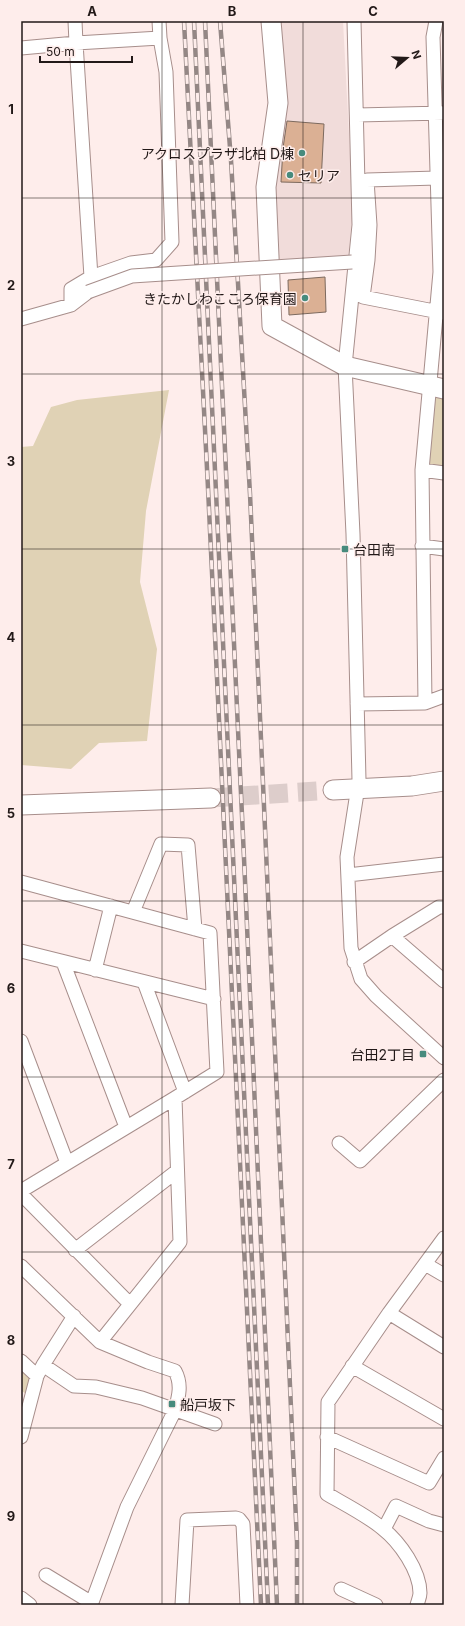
<svg xmlns="http://www.w3.org/2000/svg" width="465" height="1626" viewBox="0 0 465 1626" font-family="Inter,'Noto Sans JP',sans-serif">
	<style>
		.built { fill: #f1dcda }
		.green { fill: #e0d2b5 }
		.building { fill: #dbb094; stroke: #7d6a5e }
		.lines { fill: none; stroke-linecap: round; stroke-linejoin: round }
		.secondary-tunnel { stroke: #ddcdcb; stroke-width: 19; stroke-dasharray: 19 10; stroke-linecap: butt }
		.street-casing { stroke: #a78e8b; stroke-width: 15 }
		.secondary-casing { stroke: #a78e8b; stroke-width: 21 }
		.street { stroke: #fff; stroke-width: 13 }
		.secondary { stroke: #fff; stroke-width: 19 }
		.rail-casing { stroke: #948785; stroke-width: 4.5 }
		.rail { stroke: #feedeb; stroke-width: 3; stroke-dasharray: 9; stroke-linecap: butt }
		.street-bridge-casing { stroke: #a78e8b; stroke-width: 15; stroke-linecap: butt }
		.street-bridge { stroke: #fff; stroke-width: 13 }
		.grid { fill: none; stroke: #221918; stroke-width: 1; stroke-opacity: 0.55 }
		.poi-dot { fill: #478b7d; stroke: #feedeb; stroke-width: 1.5 }
		.labels { text-anchor: middle; dominant-baseline: central; stroke-width: 3; stroke-linejoin: round; paint-order: stroke }
		.poi-label { font-size: 14px; fill: #221918; stroke: #feedeb; text-anchor: end }
		.neatline { fill: none; stroke: #221918; stroke-width: 1.5 }
		.grid-label { font-size: 13px; text-anchor: middle; font-weight: bold; fill: #221918 }
	</style>
	<rect width="100%" height="100%" fill="#feedeb"/>
	<path class="built" d="M277 21H343L353 210 348 259 275 263Z"/>
	<path class="green" d="M169 390 146 511 140 582 157 649 147 741 99 743 71 769 21 765V447L33 446 51 407 77 400Z
		M437 395 444 397V468L430 466 427 462 433 398Z
		M21 1365 34 1377 28 1396 21 1390Z"/>
	<path class="building" d="M287 121 324 124 321 183 281 182 283 148Z
		M325 277 326 312 289 315 288 280Z"/>
	<g class="lines">
		<path class="secondary-tunnel" d="M211 798 333 790"/>
		<g class="street-casing">
			<path id="street" d="M75 21 76 43 160 38
				M354 21 359 225 345 366 353 534 359 780 347 857 351 948 361 979 376 996 444 1058
				M21 48 76 43 91 277 131 263 156 260 172 242 166 72 160 38 159 21
				M357 115 444 113
				M437 178 367 180 370 225 368 260 363 297 444 313
				M71 305V289L91 277
				M21 319 71 305 88 292
				M422 470 444 473
				M422 546 444 549
				M425 703 422 470 440 272 433 37 436 21
				M357 704 425 703 444 696
				M348 875 444 864
				M21 882 210 933 217 1072 175 1098 180 1242 100 1342
				M133 912 161 844 188 845 195 929
				M392 936 444 981
				M21 951 214 999
				M63 962 126 1127
				M354 962 392 936 439 907H444
				M95 970 111 906
				M144 982 185 1092
				M21 1041 67 1163
				M339 1143 360 1161 444 1080
				M21 1191 175 1098
				M21 1194 130 1304
				M75 1250 177 1171
				M425 1264 444 1275
				M21 1266 100 1342 148 1362 175 1371C182 1384 179 1396 175 1410L127 1507 91 1605
				M389 1313 444 1347
				M21 1361 37 1376
				M43 1365 74 1386 96 1387 142 1398 215 1424
				M352 1366 444 1419
				M21 1437 37 1376 43 1365 74 1316
				M327 1437 429 1483 444 1458
				M384 1529 396 1506 429 1521 444 1525
				M46 1575 92 1603
				M341 1589 376 1605
				M21 1598 30 1605
				M182 1605 187 1520 236 1518 239 1519 243 1524 247 1605
				M417 1605C418 1601 420 1597 420 1593 420 1571 400 1542 382 1528 366 1515 346 1505 327 1494L328 1402 389 1313 444 1238"/>
		</g>
		<g class="secondary-casing">
			<path id="secondary" d="M271 21 278 103 266 187 272 326 345 366 444 389
				M333 790 412 786 444 781
				M21 805 211 798"/>
		</g>
		<use href="#street" class="street"/>
		<use href="#secondary" class="secondary"/>
		<g class="rail-casing">
			<path id="rail" d="M184 21 208 488 261 1605
				M194 21 268 1605
				M205 21 244 858 277 1605
				M220 21 231 160 250 494 297 1542V1605"/>
		</g>
		<use href="#rail" class="rail"/>
		<g class="street-bridge-casing">
			<path id="street-bridge" d="M88 292 132 276 352 262"/>
		</g>
		<use href="#street-bridge" class="street-bridge"/>
	</g>
	<path class="grid" d="M162 21V1605M303 21V1605M21 198H444M21 374H444M21 549H444M21 725H444M21 901H444M21 1077H444M21 1252H444M21 1428H444"/>
	<g class="poi-dot">
		<circle cx="302" cy="153" r="4"/>
		<circle cx="290" cy="175" r="4"/>
		<circle cx="305" cy="298" r="4"/>
		<rect x="341" y="545" width="8" height="8" rx="2"/>
		<rect x="419" y="1050" width="8" height="8" rx="2"/>
		<rect x="168" y="1400" width="8" height="8" rx="2"/>
	</g>
	<g class="labels">
		<g class="poi-label">
			<text x="294" y="153">アクロスプラザ北柏 D棟</text>
			<text x="298" y="175" text-anchor="start">セリア</text>
			<text x="297" y="298">きたかしわこころ保育園</text>
			<text x="353" y="549" text-anchor="start">台田南</text>
			<text x="415" y="1054">台田2丁目</text>
			<text x="180" y="1404" text-anchor="start">船戸坂下</text>
		</g>
	</g>
	<rect width="465" height="1626" fill="none" stroke="#feedeb" stroke-width="44"/>
	<g transform="translate(407 58) rotate(71)" stroke="#feedeb" stroke-width="3" paint-order="stroke">
	<path d="M0-3L7 15L0 10L-7 15Z" fill="#221918"/>
	<text y="-6" font-size="11" font-weight="bold" text-anchor="middle" fill="#221918">N</text>
	</g>
	<path d="M40 56v6h92v-6" fill="none" stroke="#221918" stroke-width="2"/>
	<text x="46" y="56" font-size="12" fill="#221918" stroke="#feedeb" stroke-width="3" paint-order="stroke">50 m</text>
	<rect x="22" y="22" width="421" height="1582" class="neatline"/>
	<g class="grid-label">
		<text x="92" y="16">A</text>
		<text x="232" y="16">B</text>
		<text x="373" y="16">C</text>
		<text x="11" y="114">1</text>
		<text x="11" y="290">2</text>
		<text x="11" y="466">3</text>
		<text x="11" y="642">4</text>
		<text x="11" y="818">5</text>
		<text x="11" y="993">6</text>
		<text x="11" y="1169">7</text>
		<text x="11" y="1345">8</text>
		<text x="11" y="1521">9</text>
	</g>
</svg>
